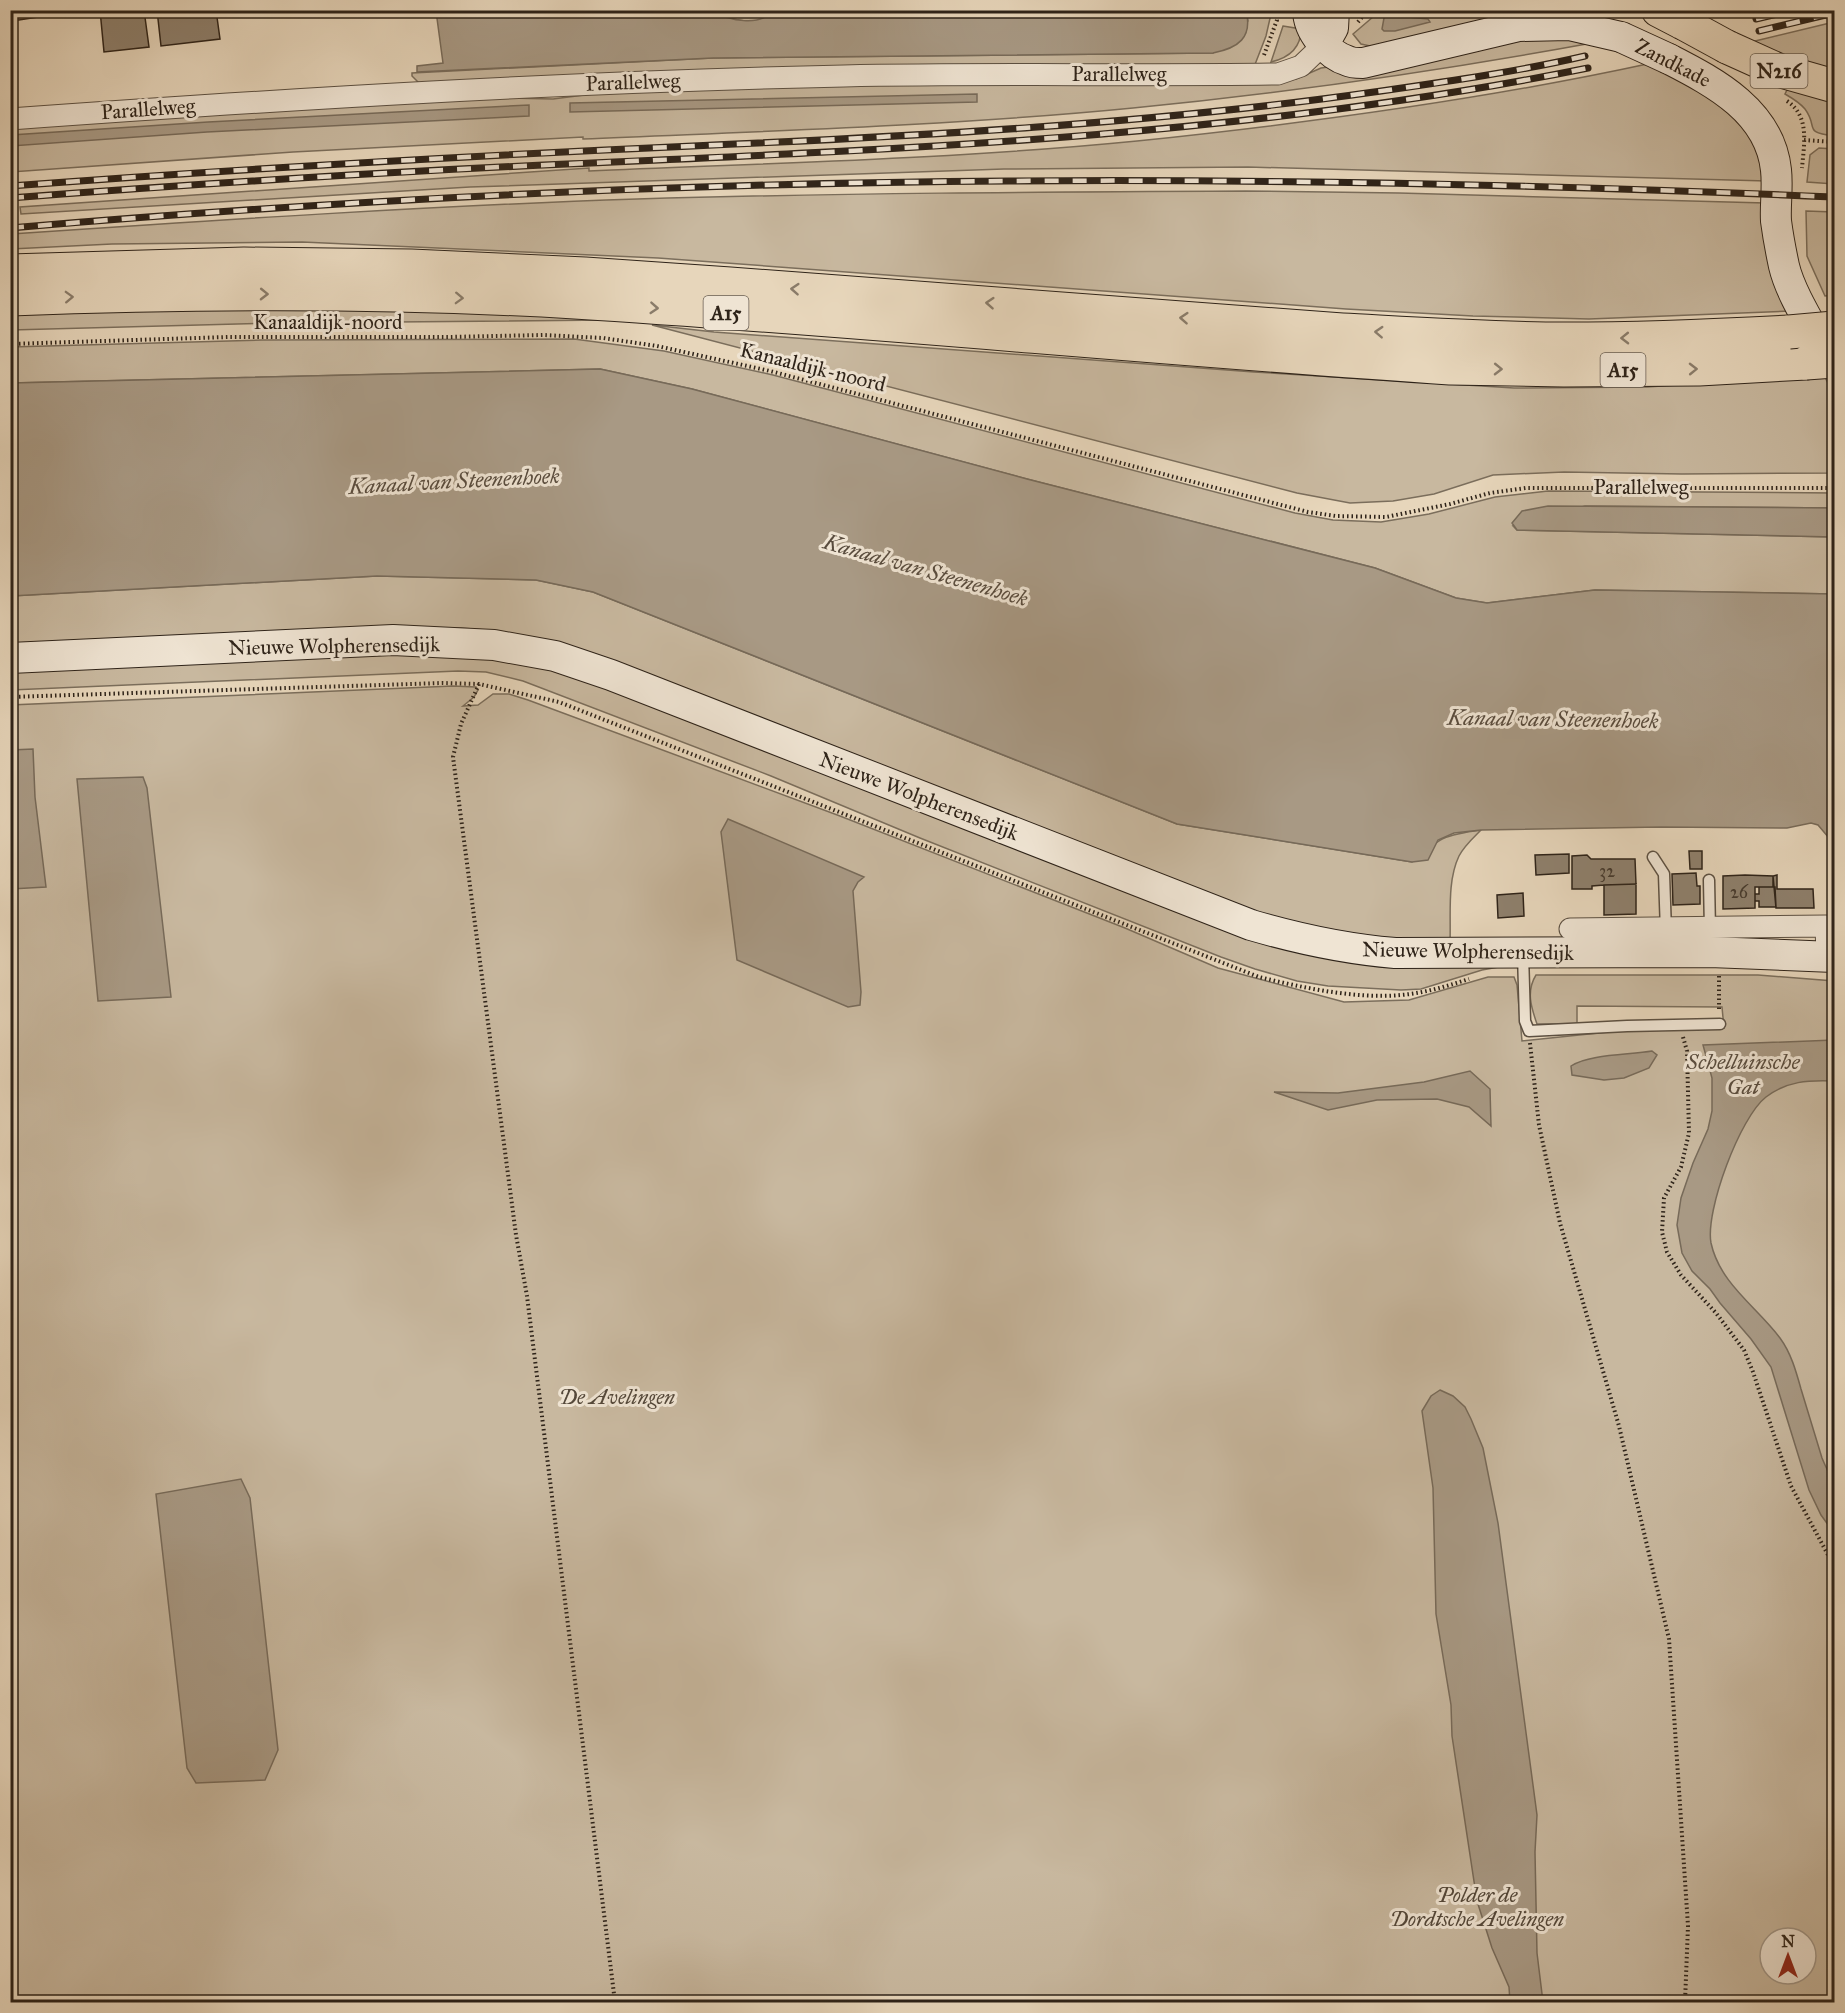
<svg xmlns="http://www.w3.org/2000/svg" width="1845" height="2013" viewBox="0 0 1845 2013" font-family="'IM FELL Great Primer',serif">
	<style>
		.green { fill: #c8b89f; stroke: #7b6e5c; stroke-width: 1.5; fill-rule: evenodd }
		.water { fill: #a89984; stroke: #776a59; stroke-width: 1.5 }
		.building { fill: #8e806d; stroke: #2e2319; stroke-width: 1.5 }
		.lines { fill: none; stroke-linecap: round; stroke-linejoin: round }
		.lane-casing { stroke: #5c5042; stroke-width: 13 }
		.street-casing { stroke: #5c5042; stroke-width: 23 }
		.secondary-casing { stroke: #2e2319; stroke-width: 32 }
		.primary-casing { stroke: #2e2319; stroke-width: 35 }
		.highway-casing { stroke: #2e2319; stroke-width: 35 }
		.path { stroke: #2e2319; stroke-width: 4; stroke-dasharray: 1.5 3; stroke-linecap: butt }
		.lane { stroke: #efe4d3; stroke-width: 10 }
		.street { stroke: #efe4d3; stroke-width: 21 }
		.secondary { stroke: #efe4d3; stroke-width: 30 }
		.primary { stroke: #e7d6bb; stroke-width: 33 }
		.highway { stroke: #e7d6bb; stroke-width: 33 }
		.rail-casing { stroke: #2e2319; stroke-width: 7 }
		.rail { stroke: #efe4d3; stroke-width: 4.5; stroke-dasharray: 14; stroke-linecap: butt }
		.secondary-bridge-casing { stroke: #2e2319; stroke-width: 32; stroke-linecap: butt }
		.primary-bridge-casing { stroke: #2e2319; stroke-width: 35; stroke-linecap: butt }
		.highway-bridge-casing { stroke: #2e2319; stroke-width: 35; stroke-linecap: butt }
		.secondary-bridge { stroke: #efe4d3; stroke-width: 30 }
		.primary-bridge { stroke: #e7d6bb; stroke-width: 33 }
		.highway-bridge { stroke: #e7d6bb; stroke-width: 33 }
		.oneway { stroke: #8a7c6a }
		.labels { text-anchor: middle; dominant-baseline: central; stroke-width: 6; stroke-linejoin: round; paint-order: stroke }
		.number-label { font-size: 18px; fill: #463a2e }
		.shield { fill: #efe4d3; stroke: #685d51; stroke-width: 1.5 }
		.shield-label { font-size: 20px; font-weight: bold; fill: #2e2319 }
		.street-label { font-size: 21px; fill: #2e2319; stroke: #efe4d3 }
		.park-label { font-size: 21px; font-style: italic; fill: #54483a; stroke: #efe4d3 }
		.water-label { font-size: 22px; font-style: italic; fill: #594c3e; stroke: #efe4d3 }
	</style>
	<rect width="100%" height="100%" fill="#e7d6bb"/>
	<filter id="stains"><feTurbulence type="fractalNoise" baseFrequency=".00333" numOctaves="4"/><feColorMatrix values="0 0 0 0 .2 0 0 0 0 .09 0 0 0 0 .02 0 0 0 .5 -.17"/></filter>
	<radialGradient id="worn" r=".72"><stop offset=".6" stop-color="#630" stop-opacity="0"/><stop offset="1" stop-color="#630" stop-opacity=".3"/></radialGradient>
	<path class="green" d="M1461 10 1519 16 1379 48 1361 44 1353 34 1380 11Z
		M712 11H774C759 28 729 20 712 11Z
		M1246 11H1270L1271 14 1266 36 1254 67 422 86 412 76V73L713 58 1213 53 1248 21Z
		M1685 11H1741L1700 19Z
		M1834 22V74L1747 43Z
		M1283 26 1301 29C1301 48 1288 58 1271 62Z
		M1559 38 1592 43C1439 71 1287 93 1133 108 950 126 766 131 583 139V137L293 152 11 172V128L305 105 505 98 553 99 608 92 791 86 1283 81 1296 79 1321 68 1512 41Z
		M1652 63 1719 102 1750 132 1767 181 1248 167 1004 169 470 187 21 214 20 207 589 168V171C772 163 955 159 1137 141 1310 123 1482 100 1652 63Z
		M1788 88 1834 101V136C1802 132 1819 128 1805 109 1800 103 1792 98 1785 94Z
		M1819 148 1834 149V184L1807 182 1810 155Z
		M1246 191 1399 193 1765 203 1791 311 1589 319 1473 316 1346 309 658 258 302 242 112 244 11 249V234C219 220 428 206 637 199 840 193 1043 192 1246 191Z
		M1806 211 1834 212V295L1825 296 1807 256Z
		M371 303 609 320 276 323 11 330V309Z
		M652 325 714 332 1254 372 1514 388 1647 387 1824 375 1834 396V473L1682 474 1564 472 1493 475 1434 494 1393 501 1350 503 1297 493Z
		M574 339 664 351 773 375 1295 513 1333 520 1381 522 1429 514 1495 497 1548 491 1834 493V508L1585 506 1513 526 1517 530 1834 537V594L1595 590 1487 603 1456 598 1375 568 1027 479 692 389 600 369 11 383 10 347 262 340Z
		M377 576 536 580 593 592 1177 824 1412 862C1440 838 1443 835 1481 830 1473 838 1464 846 1459 856 1447 881 1451 915 1450 942H1402L1291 927 485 630 461 628 11 645V596Z
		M427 650 555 668 1246 935 1504 966 1482 970 1421 989 1401 990 1328 986 1297 981 1255 969 1221 957 920 838 771 776 523 681 486 672 458 671 11 690 10 667Z
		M453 686 476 687 478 690 474 697 463 706 478 705 493 694H509L528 700 840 816 1125 928 1218 968 1344 1002 1409 1000 1488 977H1514L1517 985 1522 1041 1618 1031 1724 1028 1722 1007 1577 1006V1024H1537C1531 1007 1526 991 1536 975H1758L1834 981V2002H11L10 705ZM1770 1938H1806V1974H1770Z"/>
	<path class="water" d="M712 11C729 20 759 28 774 10H1246C1253 38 1238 48 1213 53L713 58 417 72V66L443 63 436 11Z
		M1388 15 1428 19 1430 22 1395 31H1384L1382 29 1384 18Z
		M977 94V102L570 112V103Z
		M529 105V116L207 132 11 146V135L208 122Z
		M600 369 692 389 1027 479 1375 568 1456 598 1487 603 1595 590 1834 594V844L1818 825 1811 823 1787 828 1661 827 1481 830 1454 833 1438 840 1428 860 1412 862 1177 824 593 592 536 580 377 576 11 596V383Z
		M1548 506 1834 508V537L1517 530 1512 523 1522 511Z
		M33 749 35 797 46 887 11 889V750Z
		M143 777 147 788 171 997 98 1001 77 779Z
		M728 819 864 877 858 882 853 891 861 992 860 1005 848 1007 737 960 721 832Z
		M1834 1040V1081C1808 1080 1787 1081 1766 1097 1740 1117 1705 1211 1711 1243 1720 1284 1757 1307 1780 1338 1791 1353 1796 1371 1801 1389 1808 1412 1815 1435 1822 1458 1826 1468 1832 1478 1834 1488 1837 1502 1835 1519 1834 1533L1821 1515 1809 1490 1771 1367 1751 1339 1720 1303 1710 1289 1692 1271 1682 1253 1677 1225 1681 1198 1693 1163 1708 1129 1712 1111V1078L1703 1045Z
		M1652 1051 1657 1055 1649 1068 1624 1078 1604 1080 1572 1075 1571 1066C1589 1054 1629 1055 1652 1051Z
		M1470 1071 1490 1089 1491 1126 1469 1107 1437 1099 1377 1100 1328 1110 1274 1092 1338 1093 1424 1082Z
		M1440 1390 1453 1396 1465 1407 1471 1419 1483 1448 1498 1523 1537 1815 1535 1852 1537 1953 1543 2002H1510L1509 1987 1492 1948 1477 1901 1452 1736 1451 1705 1436 1614 1433 1488 1422 1411 1431 1396Z
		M241 1479 250 1498 278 1750 265 1780 196 1783 187 1768 156 1494Z"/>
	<path class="building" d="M11 10H44V16L13 21Z
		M100 10H144L149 47 104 52Z
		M157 10H216L220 39 161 46Z
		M1689 851H1702V869H1690Z
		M1569 854V873L1536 875 1535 855Z
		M1587 855 1591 859H1635L1636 884 1604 885 1592 886V889H1572V856Z
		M1828 863H1834V875H1829Z
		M1696 873 1697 886H1700V904L1673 905 1672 874Z
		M1745 875 1773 876V887H1755V908L1723 909V876Z
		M1777 875V889H1813L1814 908H1776L1773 876Z
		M1636 884V914L1604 915V885Z
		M1759 887H1775L1776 907H1759V901H1755V894H1759Z
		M1523 893 1524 916 1498 918 1497 895Z"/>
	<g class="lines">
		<g class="lane-casing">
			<path id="lane" d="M1653 857 1664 874 1666 932
				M1709 880 1710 931
				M1523 954 1525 1021 1529 1031 1627 1026 1720 1024"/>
		</g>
		<g class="street-casing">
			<path id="street" d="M10 119C288 99 566 82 844 76 989 73 1133 76 1278 74L1301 66 1324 44
				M1570 929 1826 926 1827 957"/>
		</g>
		<g class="secondary-casing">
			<path id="secondary" d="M1308 10C1308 31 1328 55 1348 61 1352 63 1358 63 1363 63L1519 26 1569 25 1621 37
				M1324 44 1333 28 1334 10
				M1669 59C1716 83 1770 112 1776 170 1778 187 1775 204 1776 221 1778 236 1781 252 1784 266 1790 292 1811 325 1824 349
				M10 658 393 640 494 645 555 656 611 675 1251 925C1299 939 1345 949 1395 953L1710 952 1834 957"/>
		</g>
		<g class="primary-casing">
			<path id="primary" d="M1658 10 1683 23
				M1727 47 1778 70 1834 86"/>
		</g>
		<g class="highway-casing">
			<path id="highway" d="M10 271 244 264 411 266 585 274 730 284 1342 330C1416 334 1490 339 1565 339 1640 339 1714 336 1789 332
				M10 299C198 292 388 291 575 302 867 320 1158 349 1450 368L1564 370 1699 369 1806 363"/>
		</g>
		<path class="path" d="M1358 22 1368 10
			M1264 55 1277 20 1275 10
			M1787 101C1810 116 1804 144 1802 168
			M1804 140 1834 142
			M10 344 228 337H448L543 335 603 338 657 346 770 371 1308 512 1336 516 1386 517 1450 504 1490 493 1526 488H1834
			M479 684 461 724 453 757 516 1235 527 1296 615 2002
			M10 697 442 683 479 684 559 702 1259 977C1304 988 1355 999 1401 995 1425 993 1447 986 1469 979
			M1719 976V1011
			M1683 1037 1687 1051 1689 1133 1681 1167 1664 1198 1662 1232 1667 1252 1681 1275 1716 1313 1744 1350 1753 1372 1791 1486 1834 1566
			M1530 1043 1539 1125 1560 1223 1619 1426 1669 1639 1688 1926 1685 2002"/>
		<use href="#lane" class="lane"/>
		<use href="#street" class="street"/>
		<use href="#secondary" class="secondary"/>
		<use href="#primary" class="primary"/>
		<use href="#highway" class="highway"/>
		<g class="rail-casing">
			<path id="rail" d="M1756 19 1795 10
				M1759 31 1834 13
				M10 186C238 169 465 156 693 146 920 136 1148 124 1374 92 1444 82 1516 72 1585 56
				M10 198C196 184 381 172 567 164 909 149 1251 136 1588 68
				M10 228C342 200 676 183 1009 181 1284 179 1559 185 1834 197"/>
		</g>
		<use href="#rail" class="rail"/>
		<g class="secondary-bridge-casing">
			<path id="secondary-bridge" d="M1621 37 1669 59"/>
		</g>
		<g class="primary-bridge-casing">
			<path id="primary-bridge" d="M1683 23 1727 47"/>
		</g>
		<g class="highway-bridge-casing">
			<path id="highway-bridge" d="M1789 332 1834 328
				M1806 363 1834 361"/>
		</g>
		<use href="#secondary-bridge" class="secondary-bridge"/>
		<use href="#primary-bridge" class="primary-bridge"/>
		<use href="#highway-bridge" class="highway-bridge"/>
	</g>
	<defs><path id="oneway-chevron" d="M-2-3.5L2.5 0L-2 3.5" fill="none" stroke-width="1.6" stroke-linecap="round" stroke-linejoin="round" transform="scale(1.5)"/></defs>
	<g class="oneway">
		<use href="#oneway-chevron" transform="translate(795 289) rotate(-176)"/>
		<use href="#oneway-chevron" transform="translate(264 294) rotate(1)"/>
		<use href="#oneway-chevron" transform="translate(69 297) rotate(-2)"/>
		<use href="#oneway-chevron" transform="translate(459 298) rotate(2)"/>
		<use href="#oneway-chevron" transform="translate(990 303) rotate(-176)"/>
		<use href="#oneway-chevron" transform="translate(654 308) rotate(4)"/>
		<use href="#oneway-chevron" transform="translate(1184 318) rotate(-176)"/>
		<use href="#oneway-chevron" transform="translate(1379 332) rotate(-177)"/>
		<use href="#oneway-chevron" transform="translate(1625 338) rotate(179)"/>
		<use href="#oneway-chevron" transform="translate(1498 369) rotate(1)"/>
		<use href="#oneway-chevron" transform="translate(1693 369) rotate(-1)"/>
	</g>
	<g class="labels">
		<g class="number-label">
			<text x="1607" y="871">32</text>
			<text x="1739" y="892">26</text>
		</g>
		<g class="shield">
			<rect x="1750.5" y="54" width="57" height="34" rx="4.5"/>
			<rect x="703.5" y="296" width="45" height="34" rx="4.5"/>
			<rect x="1600.5" y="353" width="45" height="34" rx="4.5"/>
		</g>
		<g class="shield-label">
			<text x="1779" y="71">N216</text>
			<text x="726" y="313">A15</text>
			<text x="1623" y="370">A15</text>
		</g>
		<g class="street-label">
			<text transform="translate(1673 63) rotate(27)">Zandkade</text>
			<text x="1119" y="74">Parallelweg</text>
			<text transform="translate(633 82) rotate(-2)">Parallelweg</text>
			<text transform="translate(148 109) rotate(-4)">Parallelweg</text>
			<text x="328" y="322">Kanaaldijk-noord</text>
			<text transform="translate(813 367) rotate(14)">Kanaaldijk-noord</text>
			<text x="1641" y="487">Parallelweg</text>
			<text transform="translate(334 646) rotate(-1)">Nieuwe Wolpherensedijk</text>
			<text transform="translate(919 796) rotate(21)">Nieuwe Wolpherensedijk</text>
			<text transform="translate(1468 951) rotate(1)">Nieuwe Wolpherensedijk</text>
		</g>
		<g class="park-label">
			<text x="617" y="1397">De Avelingen</text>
			<text x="1477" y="1895">Polder de<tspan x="1477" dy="24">Dordtsche Avelingen</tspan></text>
		</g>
		<g class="water-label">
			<text transform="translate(454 481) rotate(-3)">Kanaal van Steenenhoek</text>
			<text transform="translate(926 570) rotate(16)">Kanaal van Steenenhoek</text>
			<text transform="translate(1553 719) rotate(1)">Kanaal van Steenenhoek</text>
			<text x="1743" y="1061">Schelluinsche<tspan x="1743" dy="25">Gat</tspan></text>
		</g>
	</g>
	<rect width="1845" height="2013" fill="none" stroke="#e7d6bb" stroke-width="36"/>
	<rect x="12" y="12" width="1821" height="1989" fill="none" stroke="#2e2319" stroke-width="3"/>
	<rect x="18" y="18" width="1809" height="1977" fill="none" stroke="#2e2319" stroke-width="1.5"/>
	<g transform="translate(1788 1956)"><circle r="28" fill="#efe4d3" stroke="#a29789" stroke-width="1.5"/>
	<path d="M0-4.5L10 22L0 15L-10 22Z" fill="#8f2418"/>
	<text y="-9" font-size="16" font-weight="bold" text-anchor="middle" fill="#2e2319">N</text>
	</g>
	<rect width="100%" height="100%" filter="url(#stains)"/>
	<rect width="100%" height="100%" fill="url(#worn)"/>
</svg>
